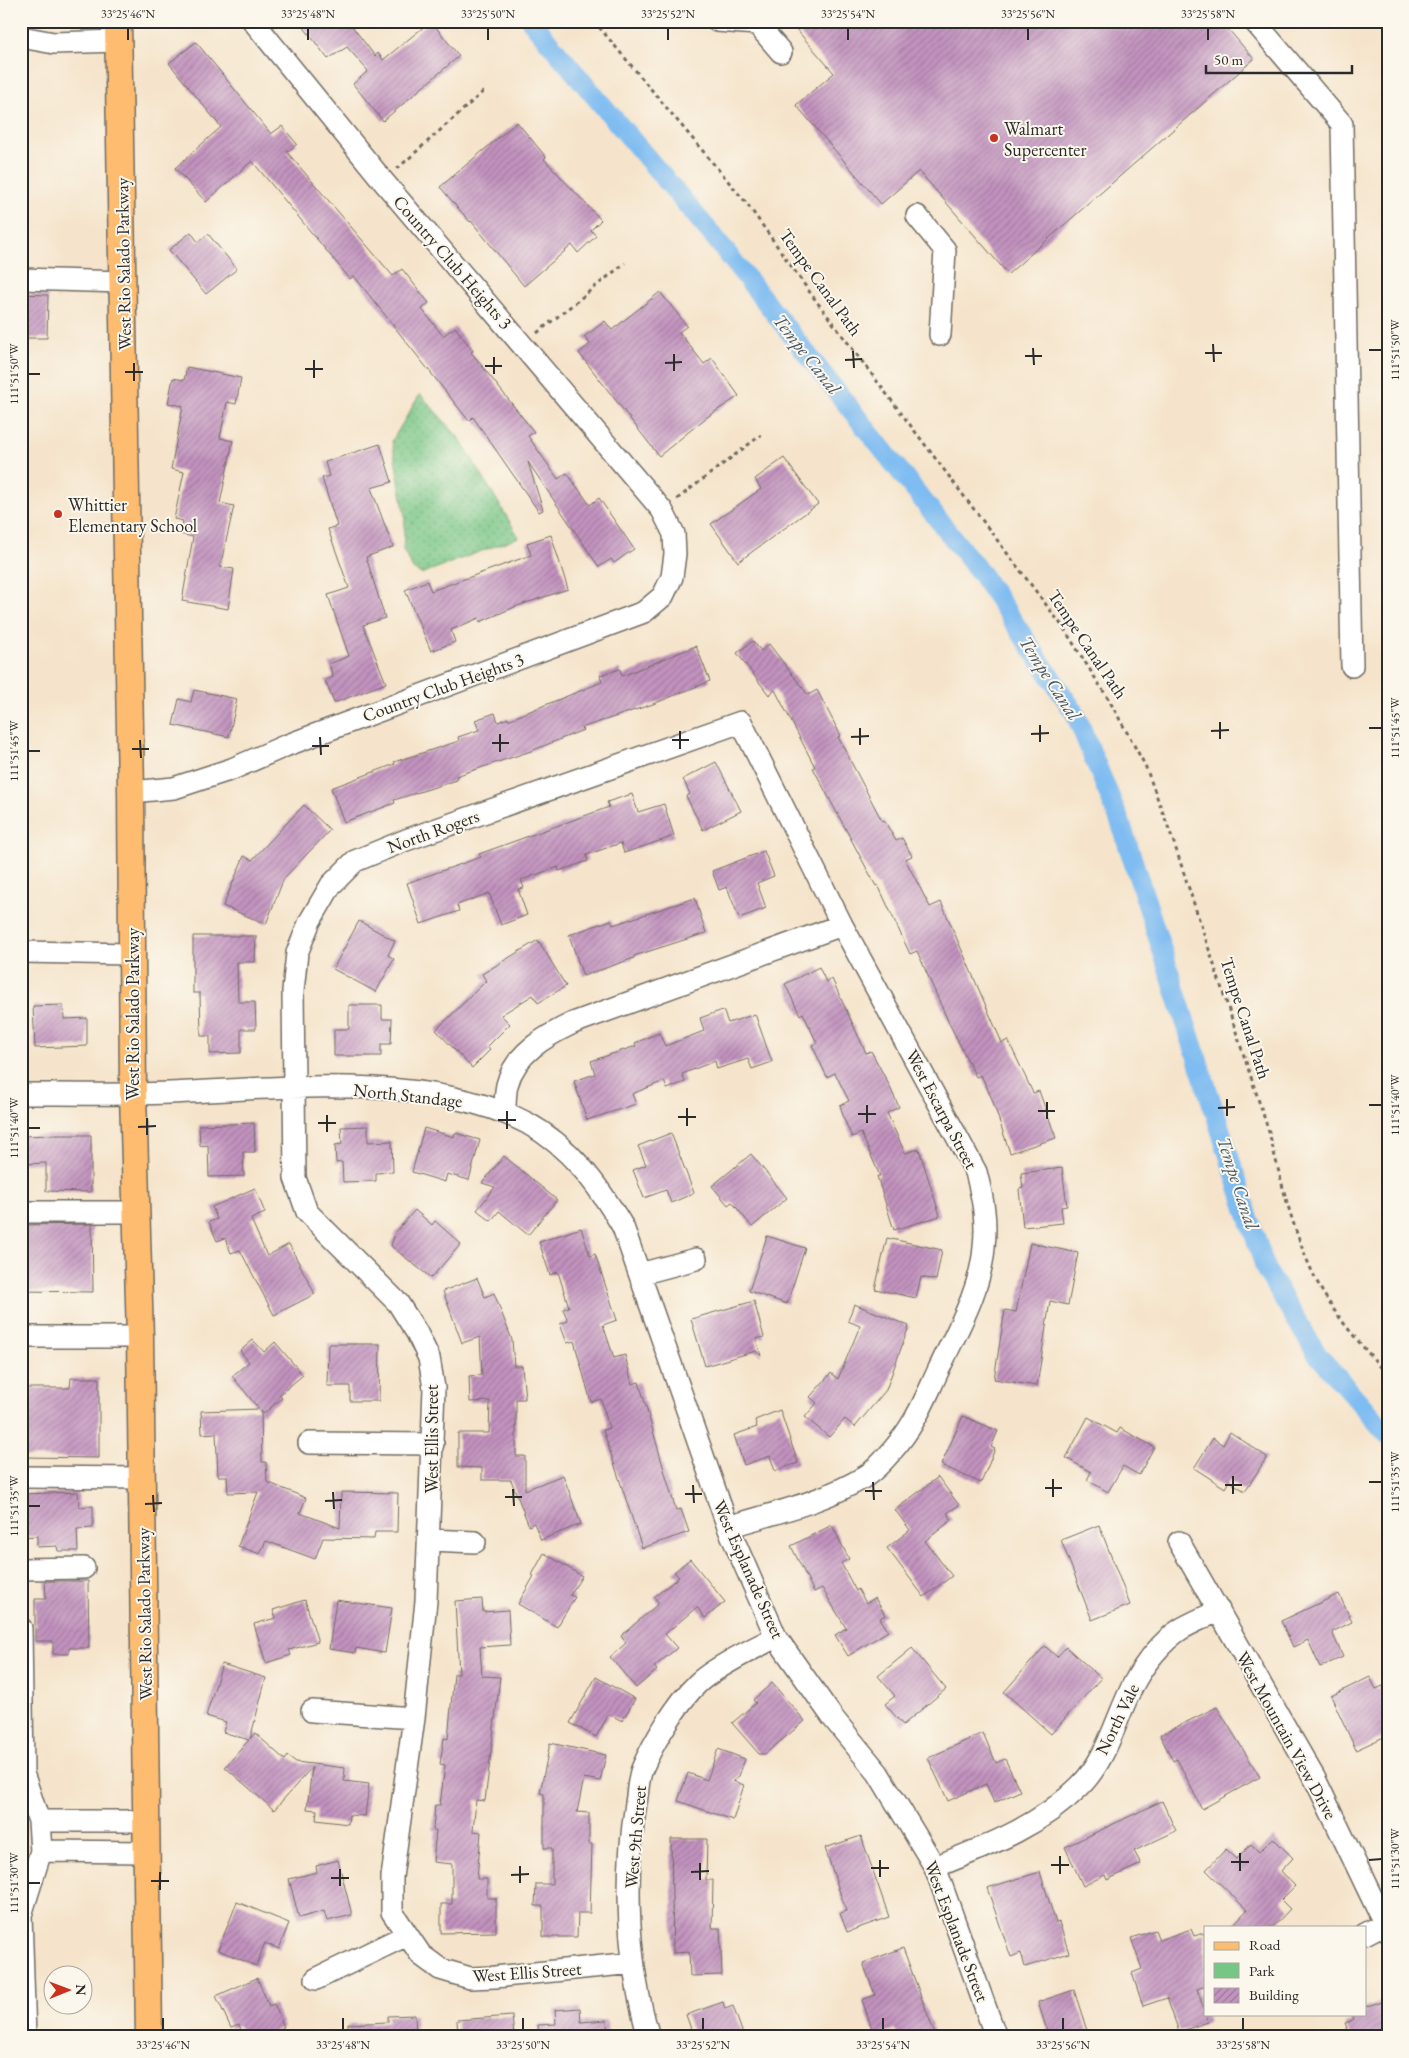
<svg xmlns="http://www.w3.org/2000/svg" width="1409" height="2058" viewBox="0 0 1409 2058" font-family="'EB Garamond',serif">
	<style>
		.green { fill: url(#green-dots); stroke: #527858 }
		.lines { fill: none; stroke-linecap: round; stroke-linejoin: round }
		.canal { stroke: #7ebcf1; stroke-width: 20 }
		.building { fill: url(#building-hatch) }
		.minor-casing { stroke: #726c63; stroke-width: 24 }
		.major-casing { stroke: #726c63; stroke-width: 29 }
		.path { stroke: #726c63; stroke-width: 3; stroke-dasharray: 4 4; stroke-linecap: butt }
		.minor { stroke: #fff; stroke-width: 21 }
		.major { stroke: #fdbc6f; stroke-width: 26 }
		.ticks { fill: none; stroke: #2b2b2b; stroke-width: 2 }
		.poi-dot { fill: #c8321e; stroke: #fbf7ec; stroke-width: 2 }
		.labels { text-anchor: middle; dominant-baseline: central; stroke-width: 4; stroke-linejoin: round; paint-order: stroke }
		.poi-label { font-size: 18px; fill: #2b2b2b; stroke: #fbf7ec; text-anchor: start }
		.street-label { font-size: 18px; fill: #2b2b2b; stroke: #fbf7ec }
		.water-label { font-size: 19px; font-style: italic; fill: #445666; stroke: #fbf7ec }
		.neatline { fill: none; stroke: #2b2b2b; stroke-width: 2 }
		.ticks-label { font-size: 12px; text-anchor: middle; fill: #2b2b2b }
	</style>
	<defs>
		<pattern id="green-dots" width="8" height="8" patternUnits="userSpaceOnUse" patternTransform="scale(1.25)"><rect width="8" height="8" fill="#78c686"/><path d="M2 2h.1M6 6h.1" fill="none" stroke="#63a16e" stroke-width="1.8" stroke-linecap="round"/></pattern>
		<pattern id="building-hatch" width="6" height="6" patternUnits="userSpaceOnUse" patternTransform="scale(1.25)"><rect width="6" height="6" fill="#c293bf"/><path d="M-1 1l2-2M0 6l6-6M5 7l2-2" fill="none" stroke="#9e789b"/></pattern>
	</defs>
	<rect width="100%" height="100%" fill="#fbf7ec"/>
	<filter id="ink" filterUnits="userSpaceOnUse"><feTurbulence type="fractalNoise" baseFrequency=".02" numOctaves="2"/><feDisplacementMap in="SourceGraphic" scale="10" xChannelSelector="R" yChannelSelector="G"/><feConvolveMatrix kernelMatrix="1 2 1 2 8 2 1 2 1" color-interpolation-filters="sRGB"/></filter>
	<filter id="wash" filterUnits="userSpaceOnUse"><feTurbulence type="fractalNoise" baseFrequency=".0096" numOctaves="4" result="noise"/><feDisplacementMap in="SourceGraphic" scale="20" xChannelSelector="R" yChannelSelector="G"/><feGaussianBlur stdDeviation="1.12" result="paint"/><feColorMatrix in="noise" values="0 0 0 0 0 0 0 0 0 0 0 0 0 0 0 0 0 1.4 0 .05"/><feComposite in="paint" operator="in"/></filter>
	<g filter="url(#wash)">
		<rect width="100%" height="100%" fill="#f5e4cb"/>
		<path class="green" d="M420 394 460 439 519 537 421 574 413 569 403 550 405 516 392 441Z"/>
		<g class="lines">
			<path class="canal" d="M531 21 715 238 982 575 1075 713 1121 824 1266 1270 1317 1354 1388 1435"/>
		</g>
		<g id="blocks">
			<path class="building" d="M299 21H348L375 56 378 53 383 60 431 21 459 56 383 121 353 84 368 71 347 47 328 59Z
				M789 21H1221L1254 59 1008 274 919 171 881 204 796 105 834 73Z
				M196 42 271 134 282 126 297 144 287 152 393 276 402 269 429 303 422 309 443 336 455 327 473 351 471 352 534 432 528 436 558 479 567 473 590 505 599 498 634 549 614 563 611 559 599 567 528 462 543 510 539 512 473 417 469 421 354 276 350 279 252 161 206 202 175 168 221 127 169 63Z
				M517 122 546 157 544 159 601 220 591 230 596 236 578 253 572 245 524 286 471 221 470 222 440 187Z
				M191 232 198 242 208 234 237 269 206 294 169 250Z
				M660 292 687 326 679 332 704 364 712 358 739 396 707 417 659 456 579 353 590 344 584 337 605 321 612 330Z
				M21 294 48 295 47 338H21Z
				M187 367 241 378 236 404 227 402 220 438 233 441 220 503 234 506 220 567 234 569 228 609 182 601 193 537 180 534 183 521 174 519 184 472 171 469 183 406 168 403 173 378 184 380Z
				M380 444 392 482 371 488 393 547 366 557 385 618 363 625 386 683 334 703 325 680 333 677 329 664 349 656 328 595 349 588 328 529 337 526 322 478 329 476 325 462Z
				M784 458 818 504 738 562 711 524 761 489 755 479Z
				M551 535 568 589 517 606 480 622 479 618 451 630 455 642 431 651 405 590 427 581 431 591 531 555 527 543Z
				M753 641 761 651 769 644 808 695 817 690 841 736 838 737 882 821 884 820 896 841 902 838 912 856 905 859 930 907 941 902 1002 1043 1008 1040 1033 1093 1039 1091 1056 1138 1010 1153 992 1099 981 1075 976 1077 948 1021 917 951 910 954 878 885 876 886 813 768 815 767 775 690 769 695 737 653Z
				M696 646 710 681 653 704 581 728 583 730 531 751 456 776 457 780 394 800 395 803 344 822 331 788 395 764 394 762 459 741 458 737 479 730 475 720 495 713 498 722 508 718V720L602 682 600 675 620 669 622 676Z
				M194 690 237 699 229 737 173 725 179 699 191 702Z
				M716 762 741 811 703 830 686 796 690 794 683 779Z
				M632 794 638 812 664 804 674 836 624 853 621 843 586 855 588 861 559 871 558 867 521 880 524 888 518 889 527 915 501 925 489 893 457 905 459 911 421 924 407 883 481 857 479 854 609 807 607 802Z
				M304 805 330 830 284 878 266 924 223 906 244 856 252 860Z
				M764 851 774 876 757 883 766 908 739 918 727 887 719 890 712 871Z
				M695 898 706 933 634 956V958L583 976 569 935 611 920 613 925Z
				M359 921 395 941 388 955 394 959 376 992 333 969Z
				M193 936H256L255 962H237L238 1002H255L256 1029H241V1053L210 1054V1036H201L200 993H193Z
				M538 940 566 986 538 1003 533 995 501 1015 510 1024 487 1047 490 1050 472 1068 436 1030 486 981 482 974Z
				M819 967 826 982 832 979 866 1053 871 1051 888 1083 899 1107 887 1113 905 1153 919 1149 940 1216 894 1230 877 1176H880L861 1133 852 1137 844 1119 840 1105 849 1101 835 1073 827 1077 812 1045 817 1043 803 1013 800 1015 785 984Z
				M63 1005 64 1019 87 1018V1046L35 1048 33 1006Z
				M349 1005H382V1019H392L391 1044H381V1056H334V1029H349Z
				M723 1010 728 1023 755 1014 772 1062 752 1069 748 1059 717 1069 715 1061 682 1074 685 1082 667 1089 664 1081 632 1094 636 1104 587 1120 574 1081 595 1074 591 1061 636 1046 635 1043 659 1033 665 1046 704 1031 700 1018Z
				M254 1123 255 1152H243L244 1176 209 1177 208 1145 200 1146 199 1125Z
				M368 1126V1142L392 1141 393 1172 376 1173V1181L343 1182 342 1162 336 1163 335 1145 342 1144 341 1127Z
				M424 1128 454 1137 455 1133 480 1140 469 1180 447 1174 445 1182 412 1172Z
				M671 1133 694 1193 671 1203 666 1190 644 1198 633 1170 646 1165 638 1146Z
				M54 1135H91V1192L46 1191V1163L22 1164V1136Z
				M751 1154 787 1198 752 1227 732 1202 728 1205 712 1186Z
				M504 1156 557 1200 528 1235 499 1211 491 1221 477 1210 495 1187 482 1183Z
				M1062 1168 1067 1206 1061 1207 1063 1223 1023 1227 1019 1189 1023 1188 1021 1173Z
				M255 1188 265 1213 251 1219 267 1256 289 1244 315 1294 274 1315 240 1250 231 1253 225 1238 217 1241 209 1222 217 1219 212 1207Z
				M415 1210 432 1225 435 1221 461 1244 431 1278 391 1246 395 1233Z
				M92 1224 93 1292 21 1291V1225Z
				M581 1228 590 1256 595 1254 617 1320 603 1325 614 1358 625 1355 632 1384 639 1382 667 1480 676 1510 681 1509 689 1532 642 1548 603 1430 609 1428 601 1399 591 1402 574 1341 567 1343 560 1324 568 1321 563 1309 569 1307 558 1272 550 1275 539 1242Z
				M767 1236 805 1248 787 1304 749 1291Z
				M887 1238 942 1250 936 1280 921 1277 916 1298 875 1289Z
				M1030 1243 1078 1253 1068 1305 1050 1301 1037 1386 994 1379 1005 1310 1016 1312Z
				M477 1278 485 1297 494 1293 512 1340 514 1366H522L525 1399H516V1456H525V1490L563 1475 581 1524 541 1540 534 1523 529 1526 511 1480H482V1468L458 1467V1433H489L490 1401 470 1402 469 1376 482 1375 480 1337 462 1343 443 1291Z
				M754 1301 764 1337 756 1339 761 1356 756 1351 705 1366 691 1319Z
				M854 1304 909 1326 886 1390 855 1427 845 1419 829 1437 805 1417 817 1403 810 1397 831 1373 838 1379 860 1326 848 1321Z
				M253 1340 264 1352 275 1342 303 1375 279 1395 282 1398 263 1414 261 1411 262 1462H266L267 1482 306 1498 300 1513 340 1528 341 1492 398 1493 397 1532H375L374 1539 323 1538 315 1559 266 1541 260 1554 238 1546 258 1492 228 1493 227 1476H218L216 1433 202 1434 201 1411 259 1409 232 1376 249 1362 240 1351Z
				M328 1344H380L379 1401H350V1386H327Z
				M71 1378H99V1458L21 1457V1388H70Z
				M780 1410 798 1463 775 1471 770 1456 744 1465 734 1435 757 1427 755 1420Z
				M963 1416 998 1431 991 1447 995 1449 981 1483 941 1465Z
				M1088 1417 1117 1433 1120 1428 1154 1447 1139 1475 1123 1466 1108 1492 1087 1480 1091 1472 1066 1458Z
				M1230 1432 1267 1457 1245 1491 1229 1481 1225 1488 1194 1468 1213 1438 1223 1445Z
				M938 1477 959 1505 947 1513 952 1520 925 1541 952 1576 924 1597 887 1548 910 1530 895 1510Z
				M78 1492 79 1507 93 1506V1528L77 1529 78 1551H58L57 1546 37 1547V1536L21 1537V1494Z
				M832 1525 849 1559 841 1563 856 1591 858 1589 866 1603 875 1598 885 1615 880 1618 888 1631 848 1656 835 1635 846 1628 822 1588 814 1592 791 1546Z
				M1099 1525 1130 1605 1092 1620 1061 1540Z
				M544 1553 582 1576 570 1595 575 1597 557 1627 518 1604 534 1576 532 1575Z
				M690 1559 725 1602 705 1618 697 1607 665 1634 677 1648 654 1667 657 1670 636 1688 610 1657 626 1643 621 1636 659 1603 654 1597 679 1577 674 1572Z
				M45 1581H88L89 1648H69V1654H53V1641H35V1599H46Z
				M1339 1594 1352 1622 1332 1632 1343 1657 1320 1667 1308 1640 1293 1647 1281 1621Z
				M482 1599 483 1612 508 1610 510 1645 480 1647 482 1676 500 1677 485 1801 476 1800 473 1831 481 1832 477 1879H487V1898H496V1932L441 1933V1904H452V1864L433 1862 436 1830H433L435 1805H440L445 1765 440 1764 444 1738 448 1739 454 1674H459L455 1601Z
				M305 1600 318 1642 289 1650 291 1655 266 1663 254 1624 276 1618 273 1610Z
				M336 1600 392 1608 385 1653 356 1648 355 1653 329 1649Z
				M1045 1646 1057 1657 1066 1647 1101 1678 1051 1734 1004 1692Z
				M912 1648 946 1689 903 1725 885 1704 895 1696 878 1676Z
				M222 1664 266 1678 250 1739 255 1733 285 1760 288 1756 296 1762 345 1768 344 1781 369 1784 365 1816 349 1815 348 1824 316 1820 317 1810 307 1809 312 1767 274 1810 225 1767 249 1740 223 1732 226 1722 206 1716Z
				M596 1677 635 1699 622 1721 609 1714 596 1737 570 1723Z
				M1370 1677 1376 1689 1383 1686 1388 1697V1735L1356 1750 1331 1696Z
				M772 1683 805 1721 765 1754H759L732 1723 756 1703 753 1700Z
				M1217 1707 1260 1777 1202 1809 1177 1759 1173 1761 1160 1735Z
				M983 1733 996 1763 1005 1759 1020 1791 994 1803 986 1784 948 1801 928 1758Z
				M550 1743 606 1755 600 1781 584 1778 577 1812 589 1813V1844H592L590 1913H578L577 1937H543V1906H535L536 1884H552V1848H544V1794L540 1793Z
				M718 1749 745 1759 739 1776 733 1781 744 1785 733 1820 678 1801 688 1773 707 1780Z
				M1162 1801 1176 1831 1134 1851 1141 1864 1107 1880 1105 1875 1083 1886 1065 1847Z
				M861 1836 889 1917 847 1932 840 1913 846 1911 825 1848Z
				M1273 1838 1293 1858 1281 1871 1295 1886 1281 1900 1290 1909 1273 1927H1231L1247 1910 1206 1870 1226 1849 1237 1859 1251 1844 1259 1852Z
				M671 1839H707L706 1880H713L712 1928H720L722 1975 690 1976 689 1952 673 1953Z
				M338 1860 352 1915 327 1921 324 1911 299 1918 289 1879 317 1872 316 1866Z
				M1040 1872 1056 1923 1059 1922 1069 1953 1025 1967 1021 1953 1011 1957 987 1888Z
				M237 1902 289 1923 279 1949 265 1943 256 1966 218 1950Z
				M1191 1929 1194 1936 1205 1933V1986L1197 1989 1208 2022 1179 2032 1167 1998 1143 2006 1132 1973 1142 1969 1131 1938 1155 1930 1159 1940Z
				M903 1948 936 2037H898L895 2029 875 2037 862 2000 875 1995 863 1963Z
				M257 1978 269 2006 274 2004 284 2027 262 2037H244L239 2025 231 2028 216 1996Z
				M1074 1990 1089 2037H1049L1038 2002Z
				M1388 1999V2037H1351L1345 2023 1353 2020 1351 2014H1365V2007Z
				M723 2002 725 2009 733 2006 744 2037H694L686 2015Z
				M580 2008 581 2022 607 2020 608 2037H539L538 2025 556 2024 555 2010Z
				M415 2015 416 2037H348V2024L388 2022V2016Z
				M512 2016 514 2037H458L457 2020Z"/>
		</g>
	</g>
	<g filter="url(#ink)">
		<use href="#blocks" fill-opacity="0" stroke="#726c63" stroke-width="1"/>
		<g class="lines">
			<g class="minor-casing">
				<path id="minor" d="M717 21 757 24 781 52
					M1254 21 1342 124 1352 666
					M21 37 54 43 118 41
					M917 216 945 250 940 335
					M21 279 123 282
					M131 792 174 788 232 769 285 746 644 612 663 596 672 577 675 554 674 534 662 510 383 181 253 21
					M21 952 132 954
					M21 1094C70 1094 120 1095 169 1093 276 1088 430 1072 527 1123 571 1147 598 1185 623 1227L728 1527 776 1637 833 1718 878 1773 935 1867 996 2037
					M505 1113C505 1104 505 1094 507 1085 515 1053 546 1036 573 1023L842 925
					M21 1212H136
					M640 1274 696 1259
					M21 1337H140
					M309 1443 433 1444
					M21 1477 142 1478
					M430 1540 475 1542
					M1179 1542 1315 1779 1388 1931
					M21 1569 84 1568
					M21 1628 23 1773 39 1821 41 1851 21 1915 25 2037
					M312 1711 414 1718
					M39 1821H146
					M41 1851 147 1852
					M935 1867C987 1846 1039 1827 1080 1786 1108 1758 1116 1717 1134 1683 1144 1664 1163 1640 1181 1629 1193 1622 1206 1617 1219 1610
					M1365 1934 1384 1924
					M633 1963 495 1977 470 1978 440 1969 421 1955 392 1912V1877L414 1718 426 1601 434 1388 429 1358 417 1333 398 1303 307 1212 295 1178 293 991 297 953 310 921 331 885 355 861 406 840 741 722 842 925 976 1172C983 1199 987 1219 984 1247 981 1290 956 1332 938 1371 930 1388 923 1406 913 1422 904 1438 881 1466 866 1476 824 1502 774 1513 728 1527
					M316 1979 407 1935
					M649 2037C627 1963 624 1879 636 1803 638 1792 638 1779 642 1769 653 1743 677 1703 698 1683 715 1667 755 1648 776 1637"/>
			</g>
			<g class="major-casing">
				<path id="major" d="M118 21 131 792 133 1094 140 1337 149 2037"/>
			</g>
			<path class="path" d="M594 21 748 205 811 294 1063 627 1109 700 1145 765 1173 840 1269 1132C1282 1185 1295 1242 1322 1291 1340 1322 1364 1348 1388 1375
				M397 169 485 90
				M537 333 625 263
				M677 499 761 435"/>
			<use href="#minor" class="minor"/>
			<use href="#major" class="major"/>
		</g>
	</g>
	<path class="ticks" d="M128 28V40M308 28V40M488 28V40M668 28V40M848 28V40M1028 28V40M1208 28V40M1213 344 1214 362M1033 348 1034 365M1369 350H1382M853 351 854 368M1205 353H1222M674 354V371M1025 356H1042M494 357V374M314 360V378M845 360 862 359M134 363V381M665 363 682 362M485 366H502M305 369H323M125 372H143M28 374H40M1220 722V739M1040 725V742M860 728V745M1369 728H1382M680 731V749M1211 731 1229 730M500 734V752M1031 734 1049 733M320 737 321 755M851 737 869 736M140 740 141 758M672 740H689M492 743H509M312 746H329M132 749H149M28 751H40M1227 1099V1116M1047 1102V1119M867 1105V1123M1369 1105H1382M687 1108V1126M1218 1108 1235 1107M507 1111V1129M1038 1111H1055M858 1114H876M327 1115V1132M678 1117H696M147 1118V1135M498 1120H516M318 1123H336M138 1127 156 1126M28 1128H40M1233 1476V1494M1053 1479V1497M873 1482 874 1500M1369 1482H1382M693 1485 694 1503M1225 1485H1242M1045 1488H1062M513 1489 514 1506M865 1491H882M333 1492 334 1509M685 1494H702M153 1495 154 1512M505 1497H522M325 1501 342 1500M145 1504 162 1503M28 1506H40M1240 1853V1871M1060 1856V1874M880 1860V1877M1369 1860 1382 1859M1231 1862H1249M700 1863V1880M1051 1865H1069M520 1866V1883M871 1868H889M340 1869V1886M160 1872V1890M691 1872 709 1871M511 1875 529 1874M331 1878H349M151 1881H169M28 1883H40M163 2018V2030M343 2018V2030M523 2018V2030M703 2018V2030M883 2018V2030M1063 2018V2030M1243 2018V2030"/>
	<g class="poi-dot">
		<circle cx="994" cy="138" r="5"/>
		<circle cx="58" cy="514" r="5"/>
	</g>
	<g class="labels">
		<g class="poi-label">
			<text x="1004" y="128">Walmart<tspan x="1004" dy="21">Supercenter</tspan></text>
			<text x="68" y="504">Whittier<tspan x="68" dy="21">Elementary School</tspan></text>
		</g>
		<g class="street-label">
			<text transform="translate(453 262) rotate(49)">Country Club Heights 3</text>
			<text transform="translate(123 264) rotate(-91)">West Rio Salado Parkway</text>
			<text transform="translate(821 282) rotate(54)">Tempe Canal Path</text>
			<text transform="translate(1088 644) rotate(56)">Tempe Canal Path</text>
			<text transform="translate(443 687) rotate(-20)">Country Club Heights 3</text>
			<text transform="translate(433 831) rotate(-20)">North Rogers</text>
			<text transform="translate(132 1014) rotate(-90)">West Rio Salado Parkway</text>
			<text transform="translate(1246 1018) rotate(72)">Tempe Canal Path</text>
			<text transform="translate(408 1095) rotate(6)">North Standage</text>
			<text transform="translate(942 1109) rotate(62)">West Escarpa Street</text>
			<text transform="translate(431 1439) rotate(-90)">West Ellis Street</text>
			<text transform="translate(749 1569) rotate(66)">West Esplanade Street</text>
			<text transform="translate(144 1614) rotate(-91)">West Rio Salado Parkway</text>
			<text transform="translate(1117 1719) rotate(-64)">North Vale</text>
			<text transform="translate(1287 1735) rotate(61)">West Mountain View Drive</text>
			<text transform="translate(635 1837) rotate(-85)">West 9th Street</text>
			<text transform="translate(957 1931) rotate(69)">West Esplanade Street</text>
			<text transform="translate(527 1972) rotate(-4)">West Ellis Street</text>
		</g>
		<g class="water-label">
			<text transform="translate(807 354) rotate(52)">Tempe Canal</text>
			<text transform="translate(1050 678) rotate(57)">Tempe Canal</text>
			<text transform="translate(1238 1183) rotate(72)">Tempe Canal</text>
		</g>
	</g>
	<rect width="1409" height="2058" fill="none" stroke="#fbf7ec" stroke-width="55"/>
	<rect x="1204" y="1926" width="162" height="90" fill="#fbf7ec" stroke="#a8a59f"/>
	<rect x="1214" y="1942" width="25" height="8" fill="#fdbc6f" stroke="#a8a59f"/>
	<text x="1249" y="1950" font-size="15" fill="#2b2b2b">Road</text>
	<rect x="1214" y="1963" width="25" height="15" fill="#78c686" stroke="#a8a59f"/>
	<text x="1249" y="1976" font-size="15" fill="#2b2b2b">Park</text>
	<rect x="1214" y="1988" width="25" height="15" fill="url(#building-hatch)" stroke="#a8a59f"/>
	<text x="1249" y="2000" font-size="15" fill="#2b2b2b">Building</text>
	<g transform="translate(68 1990) rotate(89)"><circle r="24" fill="#fbf7ec" stroke="#a8a59f"/>
	<path d="M0-4L9 19L0 12L-9 19Z" fill="#c8321e"/>
	<text y="-8" font-size="14" font-weight="bold" text-anchor="middle" fill="#2b2b2b">N</text>
	</g>
	<path d="M1206 65v8h146v-8" fill="none" stroke="#2b2b2b" stroke-width="2.5"/>
	<text x="1214" y="65" font-size="15" fill="#2b2b2b" stroke="#fbf7ec" stroke-width="4" paint-order="stroke">50 m</text>
	<rect x="28" y="28" width="1354" height="2002" class="neatline"/>
	<g class="ticks-label">
		<text x="128" y="18">33°25'46"N</text>
		<text x="308" y="18">33°25'48"N</text>
		<text x="488" y="18">33°25'50"N</text>
		<text x="668" y="18">33°25'52"N</text>
		<text x="848" y="18">33°25'54"N</text>
		<text x="1028" y="18">33°25'56"N</text>
		<text x="1208" y="18">33°25'58"N</text>
		<text transform="translate(1395 350) rotate(-90)" y="4">111°51'50"W</text>
		<text transform="translate(14 374) rotate(-90)" y="4">111°51'50"W</text>
		<text transform="translate(1395 728) rotate(-90)" y="4">111°51'45"W</text>
		<text transform="translate(14 751) rotate(-90)" y="4">111°51'45"W</text>
		<text transform="translate(1395 1105) rotate(-90)" y="4">111°51'40"W</text>
		<text transform="translate(14 1128) rotate(-90)" y="4">111°51'40"W</text>
		<text transform="translate(1395 1482) rotate(-90)" y="4">111°51'35"W</text>
		<text transform="translate(14 1506) rotate(-90)" y="4">111°51'35"W</text>
		<text transform="translate(1395 1859) rotate(-90)" y="4">111°51'30"W</text>
		<text transform="translate(14 1883) rotate(-90)" y="4">111°51'30"W</text>
		<text x="163" y="2049">33°25'46"N</text>
		<text x="343" y="2049">33°25'48"N</text>
		<text x="523" y="2049">33°25'50"N</text>
		<text x="703" y="2049">33°25'52"N</text>
		<text x="883" y="2049">33°25'54"N</text>
		<text x="1063" y="2049">33°25'56"N</text>
		<text x="1243" y="2049">33°25'58"N</text>
	</g>
</svg>
